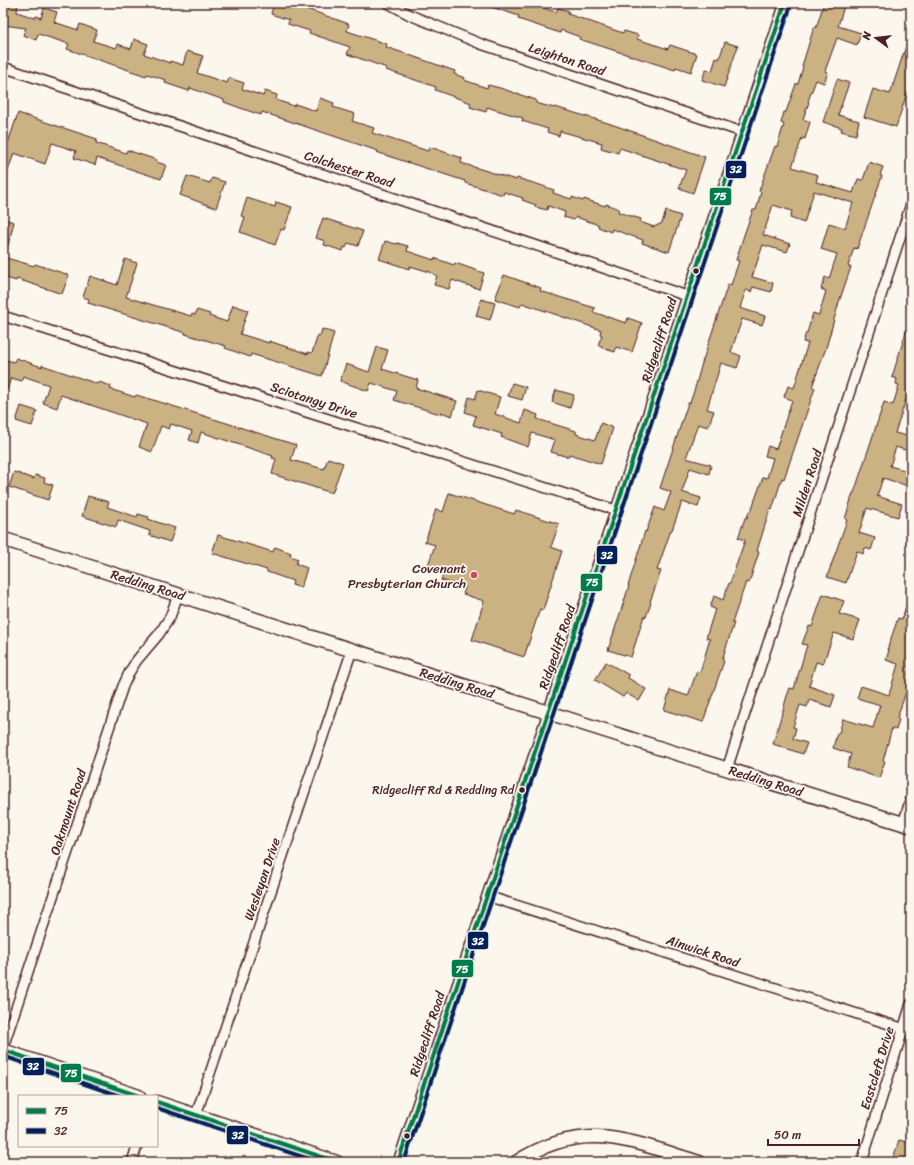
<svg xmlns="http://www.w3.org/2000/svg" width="914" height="1165" viewBox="0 0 914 1165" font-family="Sriracha,sans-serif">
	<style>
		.building { fill: #cbb282; stroke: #4a1f2b }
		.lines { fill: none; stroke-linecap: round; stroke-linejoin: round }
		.minor-casing { stroke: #4a1f2b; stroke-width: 12 }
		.tertiary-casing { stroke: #4a1f2b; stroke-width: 15 }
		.secondary-casing { stroke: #4a1f2b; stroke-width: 16 }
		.minor { stroke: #fbf7ec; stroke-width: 9 }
		.tertiary { stroke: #fbf7ec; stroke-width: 12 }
		.secondary { stroke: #fbf7ec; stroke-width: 13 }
		.bus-1-casing { stroke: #fbf7ec; stroke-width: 7 }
		.bus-2-casing { stroke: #fbf7ec; stroke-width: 7 }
		.bus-1 { stroke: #007b4b; stroke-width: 4 }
		.bus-2 { stroke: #00205b; stroke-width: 4 }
		.bus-dot { fill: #4a1f2b; stroke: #fbf7ec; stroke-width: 1.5 }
		.poi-dot { fill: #d1495b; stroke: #fbf7ec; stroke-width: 1.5 }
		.labels { text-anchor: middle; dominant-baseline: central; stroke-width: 3.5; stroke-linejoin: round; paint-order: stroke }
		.bus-label { font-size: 12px; fill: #4a1f2b; stroke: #fbf7ec; text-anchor: end }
		.street-label { font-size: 13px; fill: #4a1f2b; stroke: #fbf7ec }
		.poi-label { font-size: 13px; fill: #4a1f2b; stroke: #fbf7ec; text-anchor: end }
		.line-badge { stroke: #fbf7ec; stroke-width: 1.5 }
		.badge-label { font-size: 11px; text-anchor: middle; font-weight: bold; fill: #fff }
	</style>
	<rect width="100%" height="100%" fill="#fbf7ec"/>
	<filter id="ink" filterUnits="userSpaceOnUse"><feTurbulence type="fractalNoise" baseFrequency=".025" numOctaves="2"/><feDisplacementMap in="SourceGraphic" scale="8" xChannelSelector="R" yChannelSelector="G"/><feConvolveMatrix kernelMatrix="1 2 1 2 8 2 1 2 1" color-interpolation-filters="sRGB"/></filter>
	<g filter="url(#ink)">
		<path class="building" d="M3 3H18L17 12 35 18 36 16 41 18 44 8 57 12 54 22 78 30 80 24 97 30 93 41 116 48 118 44 131 49 134 39 148 44 144 54 170 63V61L183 65 187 51 203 56 197 73 227 83 229 78 244 83 242 89 263 96 265 91 277 95 276 100 294 106 295 104 316 111 320 98 334 103 333 107 355 114 352 121 374 128 372 133 428 151 430 147 462 158 461 163 516 180 517 178 540 185 554 190 553 193 571 199 572 197 583 201 584 199 605 206 606 204 619 209 618 212 641 219 640 222 654 227 662 223 666 211 681 216 669 252 642 243 643 240 612 229 611 232 598 227 599 225 576 217 574 220 564 217 565 212 548 206 547 210 535 207 536 205 522 200 523 198 504 192 503 195 465 183V181L382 154 377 152 378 151 289 121 262 112 261 115 246 110 224 102V100L190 88 189 91 165 83 166 80 147 74 146 76 67 49 69 44 38 34 36 40 23 35 26 28 3 25Z
			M274 3H290L349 24 347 31 387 44 386 47 455 71 454 74 465 78 464 80 487 88 488 85 500 88 536 100V103L554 108 555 107 608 123 705 157 693 193 679 188 686 170 620 148 618 153 601 148 602 143 560 131 559 136 547 132 548 129 522 121 523 118 493 109 487 107 486 112 470 107 471 103 435 90 436 87 386 70 387 68 347 54 350 47 309 33 310 31 288 24 289 20 271 14Z
			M486 3H538L537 6 556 12 558 8 569 11 568 14 623 33 624 31 638 35 637 39 668 49 670 45 697 54 691 72 676 67 675 70 579 39 580 37 561 30 560 33 518 19 519 16 485 5Z
			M824 3H845L838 26 861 33 857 45 837 38 825 71 828 72 824 83 816 80 808 101 809 102 803 119 810 122 805 139 802 138 792 167 818 175 816 182 853 193 858 179 863 180 869 162 883 167 880 175 882 176 857 249 854 248 848 266 851 267 839 302 826 348 812 387 815 388 784 479 782 478 772 510 770 509 757 551 759 552 749 583 746 582 732 623H734L722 660 724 661 703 722 664 710 670 690 688 696 697 671 700 672 710 639 706 638 715 609 710 607 714 596 723 600 729 583H730L745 540 738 538 745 518H747L749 511H751L763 477 767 478 773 458 765 456 768 446 776 449 792 400 784 397 788 386 794 388 808 343 803 342 806 333H807L813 313 819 315 826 291 821 289 825 277 829 279 837 254 821 249 829 223 845 228 853 203 814 191 804 223 790 218 792 211 773 205 763 235 790 244 787 252 763 245 752 277 773 283 771 292 753 287 751 292 746 290 740 308 765 316 762 325 742 319 731 352 741 356 737 368 721 363 707 409 714 411 708 427 698 424 686 458 711 465 709 474 690 468 682 492 701 498 698 507 682 502 672 530H671L657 570 661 571 650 602 651 603 646 617 644 616 631 657 608 650 629 586H628L645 531 646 532 655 507 664 511 671 492 660 488 688 403H690L695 388 702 363 728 284 731 285 739 261 736 260 745 232 753 210H756L761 192 759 191 764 177 775 146 777 147 784 124 781 123 784 112H786L796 84H798L803 67 802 66 814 27 816 28Z
			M909 37H911V81L896 127 864 117 873 89 890 94Z
			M725 42 738 46 724 87 702 80 706 69 712 71 716 58 719 59Z
			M837 79 849 83 838 115 859 121 856 135 841 131 842 128 823 122Z
			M18 113 97 139 96 143 126 153 127 150 157 160 156 162 166 165 161 179 97 158 95 165 74 158 76 151 52 143 45 164 14 153 5 180 3 179V142L8 143Z
			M187 176 210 183 212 178 225 182 216 208 180 195Z
			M247 198 275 207 276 202 292 207 284 230 281 229 275 245 240 232 245 217 241 216Z
			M323 218 363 231 358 246 348 243 346 248 344 247 343 251 324 245 325 241 316 238Z
			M3 219 14 222 6 253 3 252Z
			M385 241 396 244 397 243 408 246 407 251 434 260V258L454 265 455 263 484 273 479 289 452 280 449 289 434 285 437 276 430 272 410 266 409 269 379 259Z
			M3 257 34 266 35 264 69 275 62 294 17 279 16 281 3 277Z
			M125 259 137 263 126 297 191 316 192 314 195 315 197 310 210 314 209 316 227 322 233 305 248 310 240 334 269 343V341L308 354V352L312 353 318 335 320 336 322 329 334 333 322 376 251 354 250 357 225 348 226 346 185 334 186 333 88 303 89 299 83 297 90 276 117 285Z
			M504 275 541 288 540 291 595 308 593 312 626 323 628 318 642 323 632 352 616 347 615 352 602 348V346L598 345 602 335 600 334 601 330 522 303 520 307 495 299Z
			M481 299 495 303 490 320 476 316Z
			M909 322 911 323V397L907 396 895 433 911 437V452L896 447 890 466 911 472V478L908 486 883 478 877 496 902 504 898 517 867 508 859 533 875 538 871 550 865 548 863 554 857 551 846 583 827 577 847 520 845 519 853 493H854L884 402 893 405 899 385 896 384 897 379 892 377Z
			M377 347 388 350 382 369 418 380 416 388 457 401 452 416 441 412 440 414 394 400 397 391 371 383 368 391 340 381 346 364 369 372Z
			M16 358 42 367V365L98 384 99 382 111 386 110 389 135 397 136 395 160 402 296 445 291 460 324 469 328 458 343 463 332 493 272 474 276 459 272 458 273 456 201 432 198 443 189 440 192 431 171 424 169 429 161 426 152 452 139 447 147 424 61 395 57 408 43 403 49 385 23 376 22 381 11 378 5 395 3 394V359L14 362Z
			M512 383 526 387 522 400 508 396Z
			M478 390 500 397 495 414 521 423 525 410 538 415 537 419 576 431V434L595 440 601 423 613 428 601 464 569 454 568 457 551 452 555 440 532 433 528 447 501 437 502 434 473 425 476 416 465 412 469 397 475 399Z
			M556 390 574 395 570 408 552 402Z
			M21 406 37 411 32 426 16 421Z
			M14 472 34 479 35 475 45 478 44 482 53 485 48 500 9 487Z
			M449 493 514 514 516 510 559 524 551 547 562 551 543 610 540 609 524 657 472 640 484 601 463 594 465 588 441 580 445 570 428 565 435 545 425 542 436 509 443 512Z
			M88 496 109 502 107 507 137 517 138 514 149 517 148 519 175 528 170 542 149 535 150 531 118 520 116 527 82 516Z
			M218 535 273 552 275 547 291 553 290 556 298 559 296 564 307 568 301 588 292 585 293 581 267 572V570L212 553Z
			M823 594 844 601 839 614 860 620 853 639 834 633 823 664 816 662 809 686 835 695 831 707 809 700 807 707 800 705 793 727 796 728 793 739 807 743 803 754 773 744 787 696 790 688 794 689 807 645 802 644 809 626 812 627Z
			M909 596H911V678L897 718 899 719 896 730 892 728 883 761H885L879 778 847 767 851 754 833 748 837 733H839L843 719 873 728 880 705 857 698 861 686 889 695 898 664 886 660 889 650H887L898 618 902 619Z
			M606 662 629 675 628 678 646 689 639 701 626 693 623 697 595 680Z
			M899 1140 911 1143V1146L906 1162H892Z"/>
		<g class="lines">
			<g class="minor-casing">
				<path id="minor" d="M388 3 410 15 481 44 742 132
					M3 67 687 296
					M3 316 616 510
					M727 769 911 204
					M903 824 911 798
					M487 896 911 1031
					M3 1047 123 686 130 671 137 660 159 634 170 617 178 595
					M196 1115 352 650
					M132 1162 137 1146
					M307 1162 310 1153
					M398 1162 785 3
					M862 1162 911 1004"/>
			</g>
			<g class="tertiary-casing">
				<path id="tertiary" d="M3 1050 139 1096
					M157 1102 337 1162
					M516 1162C584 1118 630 1141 699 1162"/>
			</g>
			<g class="secondary-casing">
				<path id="secondary" d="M3 539 669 751 911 826"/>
			</g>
			<use href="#minor" class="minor"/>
			<use href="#tertiary" class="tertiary"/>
			<use href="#secondary" class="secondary"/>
			<g class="bus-1-casing">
				<path id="bus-1" d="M3 1050 139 1096
					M157 1102 337 1162
					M398 1162 785 3"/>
			</g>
			<g class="bus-2-casing">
				<path id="bus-2" d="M3 1056 120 1096
					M157 1108 318 1162
					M404 1162 791 5"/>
			</g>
			<use href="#bus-1" class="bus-1"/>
			<use href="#bus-2" class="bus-2"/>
		</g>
	</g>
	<g class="bus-dot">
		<circle cx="696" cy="271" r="3.5"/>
		<circle cx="522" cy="790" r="3.5"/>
		<circle cx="407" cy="1136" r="3.5"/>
	</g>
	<circle class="poi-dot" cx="474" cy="575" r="4"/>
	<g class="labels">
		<g class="bus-label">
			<text x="514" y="790">Ridgecliff Rd &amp; Redding Rd</text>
		</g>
		<g class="street-label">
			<text transform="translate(567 59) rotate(18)">Leighton Road</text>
			<text transform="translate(349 169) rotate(18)">Colchester Road</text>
			<text transform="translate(659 340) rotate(-72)">Ridgecliff Road</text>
			<text transform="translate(314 400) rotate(18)">Sciotangy Drive</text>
			<text transform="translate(807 483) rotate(-72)">Milden Road</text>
			<text transform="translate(148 585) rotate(17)">Redding Road</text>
			<text transform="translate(557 647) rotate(-71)">Ridgecliff Road</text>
			<text transform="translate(457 683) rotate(17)">Redding Road</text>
			<text transform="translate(766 781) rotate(17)">Redding Road</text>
			<text transform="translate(68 812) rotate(-72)">Oakmount Road</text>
			<text transform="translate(262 879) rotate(-71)">Wesleyan Drive</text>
			<text transform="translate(703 951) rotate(18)">Ainwick Road</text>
			<text transform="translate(427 1034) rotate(-72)">Ridgecliff Road</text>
			<text transform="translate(877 1068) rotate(-73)">Eastcleft Drive</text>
		</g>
		<g class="poi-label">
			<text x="466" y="568">Covenant<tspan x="466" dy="15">Presbyterian Church</tspan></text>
		</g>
	</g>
	<g class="line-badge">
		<rect x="725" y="160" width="22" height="19" rx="4" fill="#00205b"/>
		<rect x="709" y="187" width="23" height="19" rx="4" fill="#007b4b"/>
		<rect x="596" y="545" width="22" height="20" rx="4" fill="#00205b"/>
		<rect x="580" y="573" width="23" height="19" rx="4" fill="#007b4b"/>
		<rect x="467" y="931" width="22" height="19" rx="4" fill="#00205b"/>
		<rect x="451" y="959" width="23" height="19" rx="4" fill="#007b4b"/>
		<rect x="22" y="1057" width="23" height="19" rx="4" fill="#00205b"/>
		<rect x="60" y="1063" width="22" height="20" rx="4" fill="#007b4b"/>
		<rect x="226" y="1125" width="23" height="20" rx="4" fill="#00205b"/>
	</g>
	<g class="badge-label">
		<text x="736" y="173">32</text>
		<text x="720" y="200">75</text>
		<text x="607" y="559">32</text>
		<text x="592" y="586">75</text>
		<text x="478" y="945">32</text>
		<text x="462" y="973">75</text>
		<text x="33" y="1070">32</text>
		<text x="71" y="1077">75</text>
		<text x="238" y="1139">32</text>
	</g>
	<rect width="914" height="1165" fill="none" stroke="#fbf7ec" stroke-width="16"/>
	<rect x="8" y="8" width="898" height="1149" fill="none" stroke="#4a1f2b" stroke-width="1.5" filter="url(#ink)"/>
	<rect x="18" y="1095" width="140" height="52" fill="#fbf7ec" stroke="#b4a19f"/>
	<rect x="26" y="1108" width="20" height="6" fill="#007b4b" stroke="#b4a19f"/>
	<text x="54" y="1115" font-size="12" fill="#4a1f2b">75</text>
	<rect x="26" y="1128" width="20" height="6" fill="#00205b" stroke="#b4a19f"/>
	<text x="54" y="1135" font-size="12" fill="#4a1f2b">32</text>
	<g transform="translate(876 38) rotate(285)" stroke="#fbf7ec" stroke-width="3" paint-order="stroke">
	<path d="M0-3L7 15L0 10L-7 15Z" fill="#4a1f2b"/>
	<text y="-6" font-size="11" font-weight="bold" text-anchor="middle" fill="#4a1f2b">N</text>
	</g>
	<path d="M768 1139v6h91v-6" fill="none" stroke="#4a1f2b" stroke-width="2"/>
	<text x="774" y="1139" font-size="12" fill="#4a1f2b" stroke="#fbf7ec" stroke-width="3" paint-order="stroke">50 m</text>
</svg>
